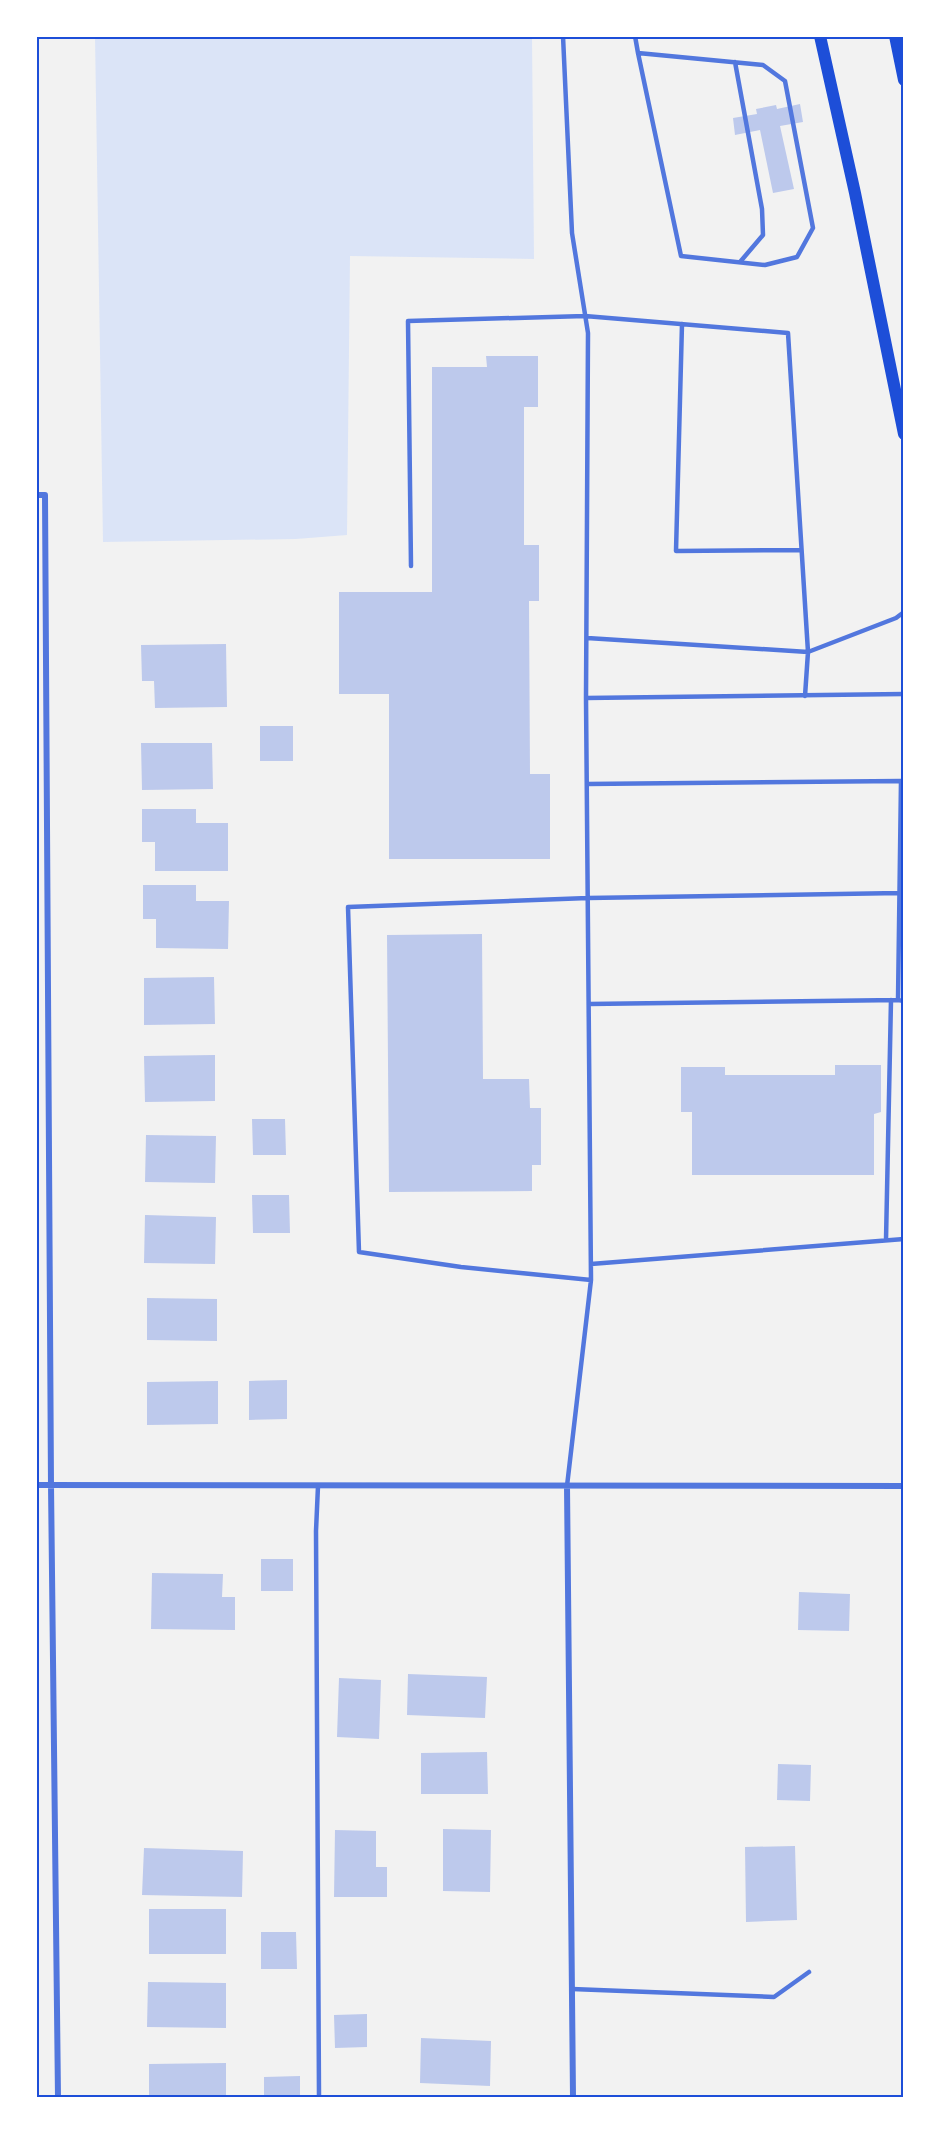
<svg xmlns="http://www.w3.org/2000/svg" width="940" height="2133" viewBox="0 0 940 2133" font-family="'Libre Baskerville',serif">
	<style>
		.green { fill: #dbe4f7 }
		.building { fill: #bdc9ec }
		.lines { fill: none; stroke-linecap: round; stroke-linejoin: round }
		.service { stroke: #5277de; stroke-width: 4.5 }
		.minor { stroke: #5277de; stroke-width: 6 }
		.secondary { stroke: #1d4ed8; stroke-width: 12 }
		.neatline { fill: none; stroke: #1d4ed8; stroke-width: 2 }
	</style>
	<rect width="100%" height="100%" fill="#f2f2f2"/>
	<path class="green" d="M95 36H532L534 259 350 256 347 535 296 539 103 542Z"/>
	<path class="building" d="M800 104 803 122 780 126 794 189 773 193 760 130 735 135 733 118 757 114 756 109 776 105 777 109Z
		M486 356H538V407H524V545H539V601H529L530 774H550V859H389V694H339V592H432V367H487Z
		M226 644 227 707 155 708 154 681H142L141 645Z
		M260 726H293V761H260Z
		M141 743H212L213 789 142 790Z
		M142 809H196V823H228V871H155V842H142Z
		M143 885H196V901H229L228 949 156 948V919H143Z
		M482 934 483 1079H529L530 1108H541V1165H532V1191L389 1192 387 935Z
		M214 977 215 1024 144 1025V978Z
		M215 1055V1101L145 1102 144 1056Z
		M835 1065H881V1112L874 1114V1175H692V1112H681V1067H725V1075H835Z
		M252 1119H285L286 1155H253Z
		M146 1135 216 1136 215 1183 145 1182Z
		M252 1195H289L290 1233H253Z
		M145 1215 216 1217 215 1264 144 1263Z
		M147 1298 217 1299V1341L147 1340Z
		M287 1380V1419L249 1420V1381Z
		M218 1381V1424L147 1425V1382Z
		M261 1559H293V1591H261Z
		M152 1573 223 1574 222 1597H235V1630L151 1629Z
		M799 1592 850 1594 849 1631 798 1630Z
		M408 1674 487 1677 485 1718 407 1715Z
		M339 1678 381 1680 379 1739 337 1737Z
		M487 1752 488 1794H421V1753Z
		M778 1764 811 1765 810 1801 777 1800Z
		M443 1829 491 1830 490 1892 443 1891Z
		M335 1830 376 1831V1867H387V1897H334Z
		M795 1846 797 1920 746 1922 745 1847Z
		M144 1848 243 1851 242 1897 142 1895Z
		M149 1909H226V1954H149Z
		M261 1932H296L297 1969H261Z
		M148 1982 226 1983V2028L147 2027Z
		M367 2014V2047L335 2048 334 2015Z
		M421 2038 491 2041 490 2086 420 2083Z
		M226 2063V2097H149V2064Z
		M300 2076V2097H264V2077Z"/>
	<g class="lines">
		<path class="service" d="M563 36 572 233 588 333 586 698 591 1280 567 1486
			M635 36 638 53 681 256 765 265 797 257 813 228 785 81 763 65 638 53
			M735 62 762 209 763 235 740 262
			M682 324 676 551 801 550
			M411 566 408 321 585 316 788 333 808 652 805 696
			M587 638 808 652 896 618 904 612
			M586 698 904 694
			M587 784 901 781 898 1000 904 1001
			M589 1004 898 1000
			M886 1240 891 1000
			M591 1264 904 1239
			M591 1280 461 1267 359 1252 348 907 588 898 900 893
			M318 1486 316 1531 319 2097
			M572 1989 774 1997 809 1972"/>
		<path class="minor" d="M36 495H45L51 1485 58 2097
			M36 1485 904 1486
			M567 1486 573 2097"/>
		<path class="secondary" d="M820 36 855 193 904 434
			M895 36 904 80"/>
	</g>
	<rect width="940" height="2133" fill="none" stroke="#ffffff" stroke-width="75"/>
	<rect x="38" y="38" width="864" height="2058" class="neatline"/>
</svg>
